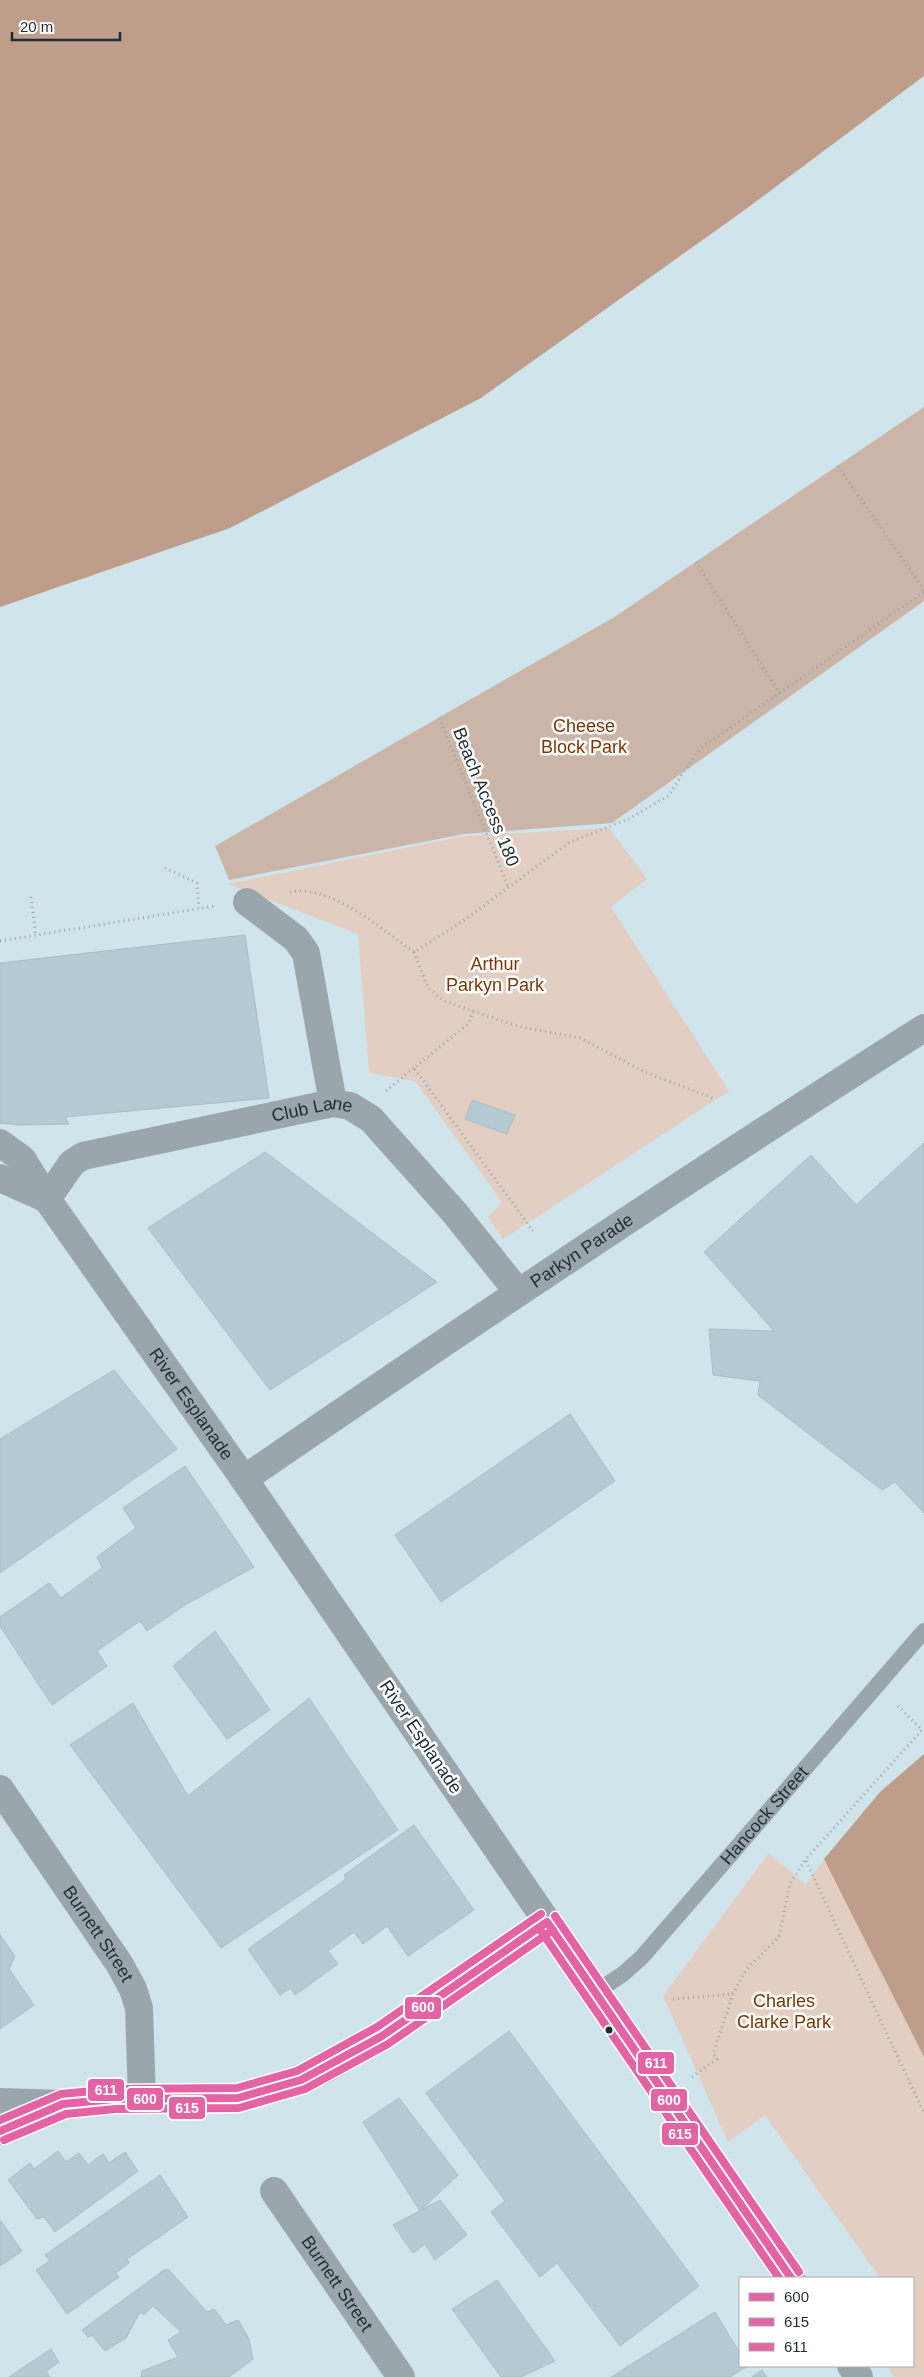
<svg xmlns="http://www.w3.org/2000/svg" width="924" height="2377" viewBox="0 0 924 2377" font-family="Helvetica,sans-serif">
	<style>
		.green { fill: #e2cec3 }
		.forest { fill: #cbb5a8 }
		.water { fill: #be9d8b }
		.building { fill: #b5cbd4; stroke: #acbcc2 }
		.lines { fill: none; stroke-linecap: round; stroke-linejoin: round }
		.path { stroke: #9aa5aa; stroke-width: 3; stroke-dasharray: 1 4; stroke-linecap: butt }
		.service { stroke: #9aa6ab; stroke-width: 16 }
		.minor { stroke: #9aa6ab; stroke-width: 28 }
		.tertiary { stroke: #9aa6ab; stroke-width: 28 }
		.bus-1-casing { stroke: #fff; stroke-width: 11 }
		.bus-2-casing { stroke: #fff; stroke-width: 11 }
		.bus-3-casing { stroke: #fff; stroke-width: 11 }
		.bus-1 { stroke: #e463a4; stroke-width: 8 }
		.bus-2 { stroke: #e463a4; stroke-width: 8 }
		.bus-3 { stroke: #e463a4; stroke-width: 8 }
		.bus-dot { fill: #1f2d32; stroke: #fff; stroke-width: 2 }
		.labels { text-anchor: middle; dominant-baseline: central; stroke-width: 5; stroke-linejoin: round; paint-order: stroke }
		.park-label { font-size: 18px; fill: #7b3604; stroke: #fff }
		.street-label { font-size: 18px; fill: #1f2d32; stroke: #fff }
		.line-badge { stroke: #fff; stroke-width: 2 }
		.badge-label { font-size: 14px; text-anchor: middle; font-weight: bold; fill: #fff }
	</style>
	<rect width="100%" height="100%" fill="#d0e4ec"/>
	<path class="green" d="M609 828 647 879 611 907 729 1091 503 1239 488 1217 502 1202 415 1081 369 1073 358 934 228 884 465 836Z
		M769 1853 806 1885 824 1859 924 2057V2377H895L887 2366H913V2278H880L765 2115 728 2142 663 1996Z"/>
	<path class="forest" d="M924 407V601L612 823 464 834 229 880 215 846 616 616Z"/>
	<path class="water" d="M0 0H924V76L746 209 481 398 230 528 0 607Z
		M924 1754V2057L824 1859 880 1792Z"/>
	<path class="building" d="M245 935 269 1098 65 1117 69 1124 18 1125 0 1123V963Z
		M472 1100 515 1115 507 1134 465 1119Z
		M924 1143V1513L895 1482 882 1490 758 1395 760 1381 713 1375 709 1329 774 1331 704 1252 811 1155 856 1205Z
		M265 1152 437 1282 270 1390 148 1228Z
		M114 1370 177 1449 0 1573V1439Z
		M570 1414 615 1481 441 1602 395 1535Z
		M185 1466 254 1567 185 1605 147 1631 140 1621 97 1651 107 1666 52 1705 0 1626V1617L49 1583 61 1598 102 1568 97 1557 136 1528 123 1508Z
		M215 1631 270 1710 227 1739 173 1666Z
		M309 1698 398 1830 221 1948 70 1745 133 1703 188 1796Z
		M414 1825 474 1910 408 1956 387 1926 363 1944 354 1932 328 1951 338 1964 295 1995 291 1988 280 1995 248 1949 346 1879 344 1875Z
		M0 1935 15 1956 9 1969 34 2005 0 2029Z
		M509 2031 699 2286 620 2346 557 2263 540 2277 491 2212 505 2201 426 2093Z
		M399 2098 458 2175 420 2211 363 2122Z
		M58 2151 66 2162 79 2153 88 2165 103 2154 109 2163 125 2152 138 2171 55 2232 44 2217 37 2219 8 2180 30 2163 34 2169Z
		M160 2175 188 2217 127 2259 129 2263 116 2273 119 2277 67 2314 36 2270 50 2261 45 2255Z
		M440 2200 467 2235 435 2260 425 2244 413 2253 393 2225Z
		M0 2220 22 2251 0 2266Z
		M164 2270H169L207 2312 214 2309 226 2325 238 2320 249 2339 253 2359 229 2377H141L142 2371 178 2357 168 2340 181 2332 153 2306 144 2315 140 2312 126 2338 105 2351 92 2335 88 2337 82 2330Z
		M497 2280 555 2361 521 2377H501L452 2309Z
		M715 2312 740 2353V2366H748L730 2377H611Z
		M51 2349 59 2362 46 2371 50 2377H9Z
		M762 2370 767 2377H752Z"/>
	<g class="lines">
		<path class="path" d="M838 466 924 590
			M696 562 780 694
			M439 718 508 886
			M165 868 197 883 199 908
			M290 892C332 884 382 930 414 952L463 921 570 842 629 819 669 795 686 768 701 748 924 592
			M31 897 36 936
			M0 941 215 906
			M414 952 428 988 444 1001 517 1026 580 1038 647 1073 713 1098
			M473 1011 469 1023 414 1068 533 1231
			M386 1091 414 1068
			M806 1861 924 2113
			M673 1999 733 1994
			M692 2077 717 2059 713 2054 733 1994 746 1970 779 1937 790 1884 805 1860 922 1730 896 1704"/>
		<path class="service" id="s1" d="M596 1992 623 1974 642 1957 924 1631"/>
		<g class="minor">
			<path d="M247 902 296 939 306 953 333 1103"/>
			<path id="s2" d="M0 1143 22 1159 47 1199 244 1479"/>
			<path d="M0 1178 47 1199"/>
			<path id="s3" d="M47 1199 72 1163 83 1156 333 1103 350 1106 371 1119 454 1212 518 1292"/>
			<path id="s4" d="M0 1789 120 1965 133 1989 139 2008 142 2099"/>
			<path id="s5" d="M274 2191 401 2377"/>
		</g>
		<g class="tertiary">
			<path d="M0 2102 63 2104 114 2099 238 2098 282 2087 323 2070 382 2036 547 1922"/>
			<path d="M0 2131 59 2106"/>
			<path id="s6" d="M791 2278 244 1479C468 1325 694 1174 924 1028"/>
			<path d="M851 2366 859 2377"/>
		</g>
		<g class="bus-1-casing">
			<path id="bus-1" d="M547 1922 791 2278
				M0 2131 63 2104 114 2099 238 2098 301 2080 382 2036 547 1922"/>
		</g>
		<g class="bus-2-casing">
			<path id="bus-2" d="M539 1928 779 2278
				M4 2140 66 2114 115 2109 239 2108 305 2089 388 2044 553 1930"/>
		</g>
		<g class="bus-3-casing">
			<path id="bus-3" d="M555 1916 799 2272
				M0 2120 61 2094 114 2089 237 2088 297 2071 377 2027 541 1914"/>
		</g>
		<use href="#bus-1" class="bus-1"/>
		<use href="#bus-2" class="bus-2"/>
		<use href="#bus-3" class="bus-3"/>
	</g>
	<circle class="bus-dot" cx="609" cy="2030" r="4.5"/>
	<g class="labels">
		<g class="park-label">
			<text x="584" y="726">Cheese<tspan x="584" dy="21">Block Park</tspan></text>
			<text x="495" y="964">Arthur<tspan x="495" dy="21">Parkyn Park</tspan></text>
			<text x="784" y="2001">Charles<tspan x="784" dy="21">Clarke Park</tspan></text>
		</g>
		<g class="street-label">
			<text transform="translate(486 797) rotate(68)">Beach Access 180</text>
			<text stroke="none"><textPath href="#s3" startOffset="291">Club Lane</textPath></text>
			<text stroke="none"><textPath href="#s6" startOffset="1376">Parkyn Parade</textPath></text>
			<text stroke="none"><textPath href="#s2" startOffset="325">River Esplanade</textPath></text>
			<text transform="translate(421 1737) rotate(56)">River Esplanade</text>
			<text stroke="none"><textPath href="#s1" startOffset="245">Hancock Street</textPath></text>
			<text stroke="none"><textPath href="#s4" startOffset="175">Burnett Street</textPath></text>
			<text stroke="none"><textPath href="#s5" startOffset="112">Burnett Street</textPath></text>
		</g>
	</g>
	<g class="line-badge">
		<rect x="404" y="1996" width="38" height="24" rx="5" fill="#e463a4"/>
		<rect x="637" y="2051" width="38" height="24" rx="5" fill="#e463a4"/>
		<rect x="87" y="2078" width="38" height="24" rx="5" fill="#e463a4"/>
		<rect x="126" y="2087" width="38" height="24" rx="5" fill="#e463a4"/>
		<rect x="650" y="2088" width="38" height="24" rx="5" fill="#e463a4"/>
		<rect x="168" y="2096" width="38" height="24" rx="5" fill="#e463a4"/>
		<rect x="661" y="2122" width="38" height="24" rx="5" fill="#e463a4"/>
	</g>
	<g class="badge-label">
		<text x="423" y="2012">600</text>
		<text x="656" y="2068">611</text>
		<text x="106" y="2095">611</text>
		<text x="145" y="2104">600</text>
		<text x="669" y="2105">600</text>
		<text x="187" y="2113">615</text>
		<text x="680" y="2139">615</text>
	</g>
	<rect x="739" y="2277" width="175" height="90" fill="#ffffff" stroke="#a5abad"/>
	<rect x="749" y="2293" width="25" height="8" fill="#e463a4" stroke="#a5abad"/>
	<text x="784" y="2302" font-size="15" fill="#1f2d32">600</text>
	<rect x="749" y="2318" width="25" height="8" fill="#e463a4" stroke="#a5abad"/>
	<text x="784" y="2327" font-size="15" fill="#1f2d32">615</text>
	<rect x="749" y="2343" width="25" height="8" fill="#e463a4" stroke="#a5abad"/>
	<text x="784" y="2352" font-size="15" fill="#1f2d32">611</text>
	<path d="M12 32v8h108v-8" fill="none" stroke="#1f2d32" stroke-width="2.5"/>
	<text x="20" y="32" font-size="15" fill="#1f2d32" stroke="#ffffff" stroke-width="4" paint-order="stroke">20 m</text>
</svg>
